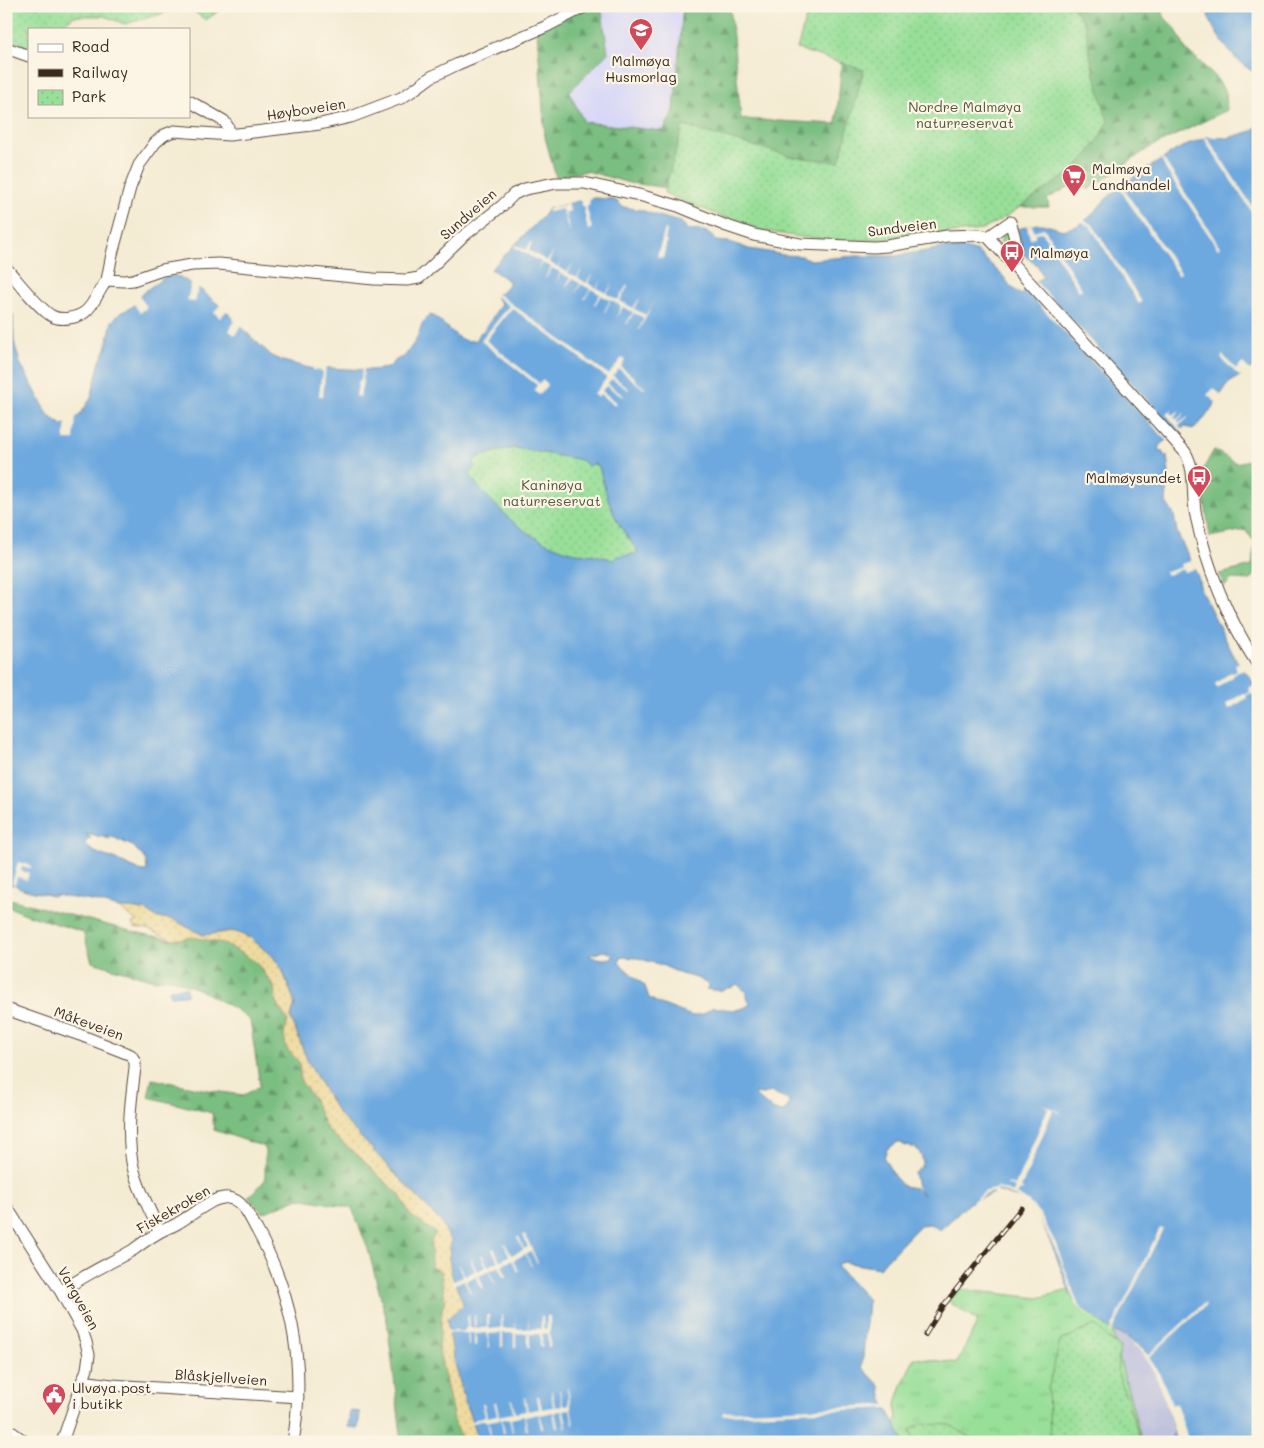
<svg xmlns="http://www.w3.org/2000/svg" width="1264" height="1448" viewBox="0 0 1264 1448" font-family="Mali,sans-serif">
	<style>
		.built { fill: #d7d7f8 }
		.industrial { fill: #bfc2dd }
		.grass { fill: url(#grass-tufts); stroke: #6a845c }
		.forest { fill: url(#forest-firs); stroke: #5a7450 }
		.sand { fill: url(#sand-dots); stroke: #94825e }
		.park { fill: url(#park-dots); stroke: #6a845c }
		.water { fill: #6da8de; stroke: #54697e; fill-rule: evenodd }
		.pier { fill: #f4ebd3 }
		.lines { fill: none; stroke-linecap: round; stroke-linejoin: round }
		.minor-casing { stroke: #574739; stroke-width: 13 }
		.minor { stroke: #fff; stroke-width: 11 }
		.rail-casing { stroke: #3b2a1e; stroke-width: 5 }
		.rail { stroke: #fcf5e5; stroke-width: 3; stroke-dasharray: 9; stroke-linecap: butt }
		.labels { text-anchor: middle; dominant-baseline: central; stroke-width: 4.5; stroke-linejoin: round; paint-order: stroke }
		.poi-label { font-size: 14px; fill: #3b2a1e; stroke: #fcf5e5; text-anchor: start }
		.park-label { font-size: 14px; fill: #52573d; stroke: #fcf5e5 }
		.street-label { font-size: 14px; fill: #3b2a1e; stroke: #fcf5e5 }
	</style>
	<defs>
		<pattern id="grass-tufts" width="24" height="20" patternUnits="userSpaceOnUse" patternTransform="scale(1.25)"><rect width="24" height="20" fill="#98df99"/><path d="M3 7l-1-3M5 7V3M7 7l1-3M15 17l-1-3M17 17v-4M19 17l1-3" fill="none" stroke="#84c083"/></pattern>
		<pattern id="forest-firs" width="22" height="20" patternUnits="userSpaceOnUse" patternTransform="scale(1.25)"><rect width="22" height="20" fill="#7abe81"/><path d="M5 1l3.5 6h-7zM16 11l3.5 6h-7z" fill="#659b69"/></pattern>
		<pattern id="sand-dots" width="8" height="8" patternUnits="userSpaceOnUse" patternTransform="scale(1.25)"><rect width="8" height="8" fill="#eeda9e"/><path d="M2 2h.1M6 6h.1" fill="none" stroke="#cdbb88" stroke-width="1.8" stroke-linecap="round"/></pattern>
		<pattern id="park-dots" width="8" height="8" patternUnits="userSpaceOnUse" patternTransform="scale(1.25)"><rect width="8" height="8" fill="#98df99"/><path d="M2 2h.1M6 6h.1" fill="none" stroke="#84c083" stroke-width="1.8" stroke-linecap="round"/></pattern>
	</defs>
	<rect width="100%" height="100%" fill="#fcf5e5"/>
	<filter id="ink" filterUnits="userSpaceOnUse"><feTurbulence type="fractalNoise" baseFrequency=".02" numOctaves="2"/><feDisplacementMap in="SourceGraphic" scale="10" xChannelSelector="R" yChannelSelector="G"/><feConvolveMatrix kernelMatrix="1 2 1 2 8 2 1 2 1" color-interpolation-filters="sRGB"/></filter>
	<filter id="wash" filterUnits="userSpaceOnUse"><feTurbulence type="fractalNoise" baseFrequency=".0096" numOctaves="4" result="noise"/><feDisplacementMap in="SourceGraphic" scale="20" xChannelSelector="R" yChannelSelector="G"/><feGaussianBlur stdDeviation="1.12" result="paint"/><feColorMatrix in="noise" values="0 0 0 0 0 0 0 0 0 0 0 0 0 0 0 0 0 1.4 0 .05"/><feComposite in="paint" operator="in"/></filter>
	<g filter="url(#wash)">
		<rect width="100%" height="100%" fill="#f4ebd3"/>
		<path class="built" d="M599 6H693L676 132 553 154 569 21Z"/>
		<path class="industrial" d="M1112 1331 1126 1336 1144 1350 1154 1368 1165 1398 1174 1432 1170 1442H1142Z"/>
		<path class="grass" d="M1007 234 1012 238 1009 252 1001 242 1002 236Z
			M959 1289 1038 1298 1069 1290 1075 1303 1112 1331 1142 1442H904L895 1424 897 1422 896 1403 902 1385 914 1358 957 1363 978 1321 948 1301Z"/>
		<path class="forest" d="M582 6H601L608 53 569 92 584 122 663 131 674 111 683 6H730L741 119 836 124 847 6H1160L1165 18 1175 28 1186 50 1198 60 1217 79 1226 93 1227 110 1149 148 1088 190 1077 182 1047 199 1049 207H1003L690 202 662 187 629 183 587 171 556 177 545 137 537 30Z
			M1214 450 1236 463 1258 458V571L1251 580 1232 579 1225 586 1219 574 1252 566 1255 542 1245 530 1210 537 1204 496 1202 471Z
			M6 898 134 932 173 940 192 937 226 944 256 962 274 987 276 1002 288 1021 284 1034 286 1048 299 1062 301 1082 313 1098 327 1130 359 1156 379 1176 400 1195 410 1215 436 1233 445 1300 442 1310 439 1350 455 1424 464 1442H402L387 1321 368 1249 352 1208 299 1198 263 1213 248 1197 265 1180V1147L214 1130 212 1113 148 1097 152 1079 213 1091 244 1095 260 1086 250 1020 235 1009 200 990 170 978 154 980 92 962 83 932 28 915 6 906Z"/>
		<path class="sand" d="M119 908H130L149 911 150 914 158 918 172 919 203 935 233 931 251 938 274 958 282 969 295 1003 291 1018 308 1062 338 1113 441 1222 451 1241 449 1258 452 1275 464 1305 447 1319 454 1359 466 1405 480 1442H464L455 1424 439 1350 442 1310 445 1300 441 1271 431 1267V1241L436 1233 410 1215 400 1195 379 1176 359 1156 327 1130 313 1098 301 1082 299 1062 286 1048 284 1034 288 1021 276 1002 274 986 256 962 226 944 192 937 173 940 147 929 134 927 132 923 137 921Z"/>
		<path class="park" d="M6 6H180L161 14 125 24 104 16H74L58 29H29V49L18 43 6 40Z
			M186 6H220V10L206 20Z
			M809 7 895 6 906 12 907 6H1072L1085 24 1092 65 1108 122 1097 142 1074 170 1007 216 982 230 889 239 840 241 793 236 765 231 733 221 664 193 683 126 793 157 839 162 864 70 797 49Z
			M470 372 713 540 524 622 426 391Z
			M1095 1325 1110 1340 1120 1347 1117 1370 1141 1442H1048L1050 1437 1048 1389 1060 1341Z
			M920 1424 950 1425 978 1442H916L912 1436 910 1430Z"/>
		<path class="water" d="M1207 6H1258V75C1249 69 1239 63 1233 55 1223 44 1206 21 1207 6Z
			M1258 125V363L1228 384 1204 419 1193 429 1185 427 1181 429 1161 444 1159 450 1163 451 1164 456H1167L1169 473 1166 502 1174 515 1177 532 1198 577 1201 590 1235 658 1258 688V1442H1170L1174 1432 1165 1398 1154 1368 1144 1350 1126 1336 1112 1331 1075 1303 1069 1290 1054 1250 1036 1211 1023 1200 998 1191 969 1203 962 1210 940 1230 930 1224 920 1225 879 1268 842 1262 837 1266 868 1300 862 1367 880 1386 883 1400 904 1442H480L466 1405 454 1359 447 1319 464 1305 452 1275 449 1258 451 1241 441 1222 338 1113 308 1062 291 1018 295 1003 282 969 274 958 251 938 233 931 203 935 172 919 158 918 150 914 148 911 130 908H119L98 902 55 895 54 897C45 893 35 893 26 890 20 889 17 885 12 884L11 886 6 884V307L13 315 14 341 20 363 49 416 62 425 69 423 79 416 91 398 100 361 106 349 112 321 120 313 132 307 145 291 165 277 175 276 180 277 201 290 225 310 249 335 273 357 283 361 313 369 327 368 371 370 388 368 396 360 405 356 416 340 423 322 430 315 434 316 459 338 467 341 476 340 481 332H483L501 304 496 297 498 293 500 294 509 284V281L491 269 543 216 548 209 582 200 594 198 611 199 618 202 623 207 641 210 661 217 681 222 685 226 687 230C698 229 711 230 716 241L730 242 749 249 769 252 783 255 802 256 810 260 857 256H896L943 248 968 249 978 252 1003 276 1011 287 1021 295 1043 276 1037 265 1025 256 1022 249 1018 229 1037 224H1043L1063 230 1077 226 1091 216 1105 200 1122 185 1178 149 1207 137 1228 138 1252 131ZM515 448 576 459 583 461 588 466 594 464 599 466C604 487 609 507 620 526 625 534 631 541 636 549L637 552 636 554 618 556 613 560C607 558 601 556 595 555 586 554 577 554 568 551 534 540 513 525 489 498 482 491 475 484 470 474L475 466 474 460C483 454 504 450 515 448ZM86 834C94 836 101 836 110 839L106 836C108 836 115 838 118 839V841H124L123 842 133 846 146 860 147 871C140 872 121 863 115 858 106 858 90 851 85 844L86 841 91 838ZM605 951 613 954 612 958 604 959 591 957 590 955ZM621 957 638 958 664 966 681 974 697 978 709 985V987L706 989C713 991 718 990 725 990L726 988H731L737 984 745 991 750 1004C739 1013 727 1009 713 1007L703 1014 692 1016 658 1003 649 998 645 986 619 963ZM772 1092 788 1100 789 1104 787 1108 782 1112C772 1110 770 1107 763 1102 759 1098 757 1097 754 1093L762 1094ZM898 1142 906 1146 916 1148C924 1158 926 1164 914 1173L917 1187 923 1195 915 1188 903 1186 894 1176 884 1158 887 1149Z
			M186 987 187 995 170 996 169 989Z
			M350 1411 360 1412 358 1428 348 1427Z"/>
		<path class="pier" d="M1207 137 1258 215V221L1209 147 1205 138Z
			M1163 158 1220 247 1218 249 1166 170 1161 159Z
			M1121 185 1181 273 1178 275 1125 197 1120 187Z
			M590 196 589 206H587V209L592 229 588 230 584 210 585 206H582V197Z
			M568 204 570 211 565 213 570 231H569L562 209 548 212V209Z
			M1084 218 1086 222 1092 224 1142 302 1139 304 1090 226 1084 224 1081 220Z
			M1032 225 1034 231 1044 228 1082 289 1079 291 1042 232 1035 233V237L1030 238 1027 226Z
			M665 229 667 230 665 241H667L663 258 657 257Z
			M531 242H532L529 251 547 261 554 251 549 262 557 267 564 257 558 267 567 272 574 262 568 273 577 277 583 267 578 278 586 283 593 273 588 283 596 288 603 278 597 288 606 293 614 282 607 294 618 300 627 285 628 286 620 301 633 308 642 294 634 309 646 315 655 301 639 330H638L644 318 634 313 627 324H626L633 312 623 307 616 318 621 306 611 300 605 312H604L610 300 601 295 595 305 594 304 600 294 591 289 585 299H584L590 289 581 284 575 294 580 283 572 279 565 288 570 278 561 273 556 284 560 272 552 268 546 278H545L551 267 542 263 536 272 541 262 514 247 516 245 526 250Z
			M192 281 199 286 195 302 187 301Z
			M1036 282 1179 434 1168 442 1026 291Z
			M498 294 608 374 610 373 622 358 625 360 621 367 635 378V380L645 388 644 389 619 369 613 376 629 389 628 390 612 379 608 383 609 385 624 396 623 397 606 386 602 391 617 403 615 405 600 394 598 397 594 394 606 379V377L512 308 486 340 539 383 537 385 543 380 548 384 539 395 534 390 537 385 481 341 509 306 496 296Z
			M139 296 147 307 140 313 133 302Z
			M221 304 228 309 220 318 214 312Z
			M234 318 242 324 235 335 229 331 234 322 233 320Z
			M1223 355 1235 368V370L1243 363 1251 371 1242 377 1240 375 1239 376 1221 358Z
			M326 365 323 396H319L321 379H322L323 373 322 371 313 370V366Z
			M362 368H364L363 381 360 397 356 396 359 380H361Z
			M1214 388 1222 396 1217 403 1207 395Z
			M1178 405 1171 411 1172 415 1182 409 1174 417 1177 419 1184 413 1185 414 1178 420 1179 423 1188 417V418L1179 426 1182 430 1180 431 1166 414Z
			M76 415 74 440H64L66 422Z
			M1192 561 1194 569 1184 572 1183 569 1167 575 1165 572 1182 567 1181 564Z
			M1241 661 1246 668 1242 671 1238 672 1217 688 1215 684 1231 672 1232 673 1237 670 1235 665Z
			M1258 684V691L1252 695 1251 693 1246 696 1247 698 1229 709 1226 704 1244 693 1245 695 1250 692 1248 688 1252 685 1253 687Z
			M18 862 31 866V868L22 867 21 871 29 873 27 880 17 877 15 885 12 884Z
			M1042 1104 1060 1112V1113L1053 1110 1021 1188 1023 1189 1022 1191 1020 1190 1017 1194 1029 1202 1040 1214 1056 1244 1078 1304 1099 1324 1075 1304 1060 1259 1051 1241 1036 1213 1029 1207 1018 1198 999 1190 997 1191V1193L994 1194 993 1192 986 1194 968 1208 973 1201 986 1191 999 1188 1013 1193 1015 1188 1007 1185 1008 1183 1015 1186 1048 1108Z
			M1160 1228 1163 1229 1111 1334 1110 1333 1112 1327Z
			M525 1234 538 1263H537L531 1252 526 1254 532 1266H531L525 1254 514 1260 519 1271 518 1272 512 1260 502 1265 507 1277 505 1278 499 1266 489 1271 495 1283H494L488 1271 479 1276 484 1288 482 1289 476 1276 466 1281 471 1292 470 1293 464 1280 453 1285 452 1282 463 1277 458 1265 459 1264 465 1276 475 1271 470 1260 471 1259 477 1271 486 1267 481 1255 482 1254 488 1266 498 1262 492 1249 494 1248 500 1261 509 1256 504 1244 505 1243 511 1255 523 1250 517 1237H519L524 1249 528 1247 523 1235Z
			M1204 1303 1206 1305 1149 1357 1160 1375 1170 1398 1172 1405 1176 1403 1189 1442H1177L1165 1401 1155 1374 1142 1352 1131 1343 1137 1344 1148 1355Z
			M467 1315H469L470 1328H474V1315H475L476 1328H487V1315H489V1329L501 1328V1315H502L503 1329H515L516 1315V1329H528V1315L529 1329H541V1316H543V1328L547 1329V1316H550V1347H548V1333L542 1334V1347H540V1334H530V1347H528V1333L516 1334V1347H514V1333H503V1347H501V1333L489 1334V1347H488L487 1333 476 1334V1346H474V1333H469V1346H468L467 1333H447V1331H465V1328H467Z
			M567 1388H568L574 1425H573L570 1409 564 1410 567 1426 565 1427 562 1411 555 1412 558 1428H556L553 1412 540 1415 543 1428H541L538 1414 525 1417 528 1430H526L524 1416 511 1419 513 1432H512L509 1418 502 1420 505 1433H503L501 1419 489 1421 491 1435H490L487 1421H480L470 1424V1422L485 1416 482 1403H484L487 1417 497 1415 494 1402H496L499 1416 513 1413 511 1400 512 1399 515 1413 526 1411 524 1398 525 1397 528 1411 539 1409 537 1396H539L542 1409 553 1407 551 1391H552L555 1407 562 1406 559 1390H560L563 1405H569Z
			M880 1405H889L890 1408 723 1415V1412Z"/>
	</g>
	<g filter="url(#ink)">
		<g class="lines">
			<g class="minor-casing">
				<path id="minor" d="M6 48 29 56
					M189 101 224 121 228 127 229 135
					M988 237 1010 222C1015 236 1019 249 1011 263
					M6 268C17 280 39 309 52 316 61 321 77 318 85 312 95 304 99 289 107 280L124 281 133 280 162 270 192 265 219 264 374 279 407 280 419 278 426 272 461 238 503 205 514 194 525 189 556 183H584L639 195 678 206 724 225 754 235 800 244 874 247 887 246 947 236 980 235 988 237 1185 452C1197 472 1191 494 1196 516 1207 569 1228 619 1258 665
					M107 280 112 254 130 188 139 165 155 143 164 135 174 131 229 135 320 124 351 117 401 98 412 91 431 77 458 64 545 27 586 6
					M6 1009 80 1035 131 1055 135 1062V1068C131 1100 126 1135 133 1167 138 1190 151 1210 159 1232
					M6 1206 61 1292 82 1330 86 1342 89 1355 87 1369 62 1442
					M61 1292C83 1275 109 1264 133 1250 141 1244 149 1238 158 1233 164 1229 172 1227 178 1223 190 1216 201 1207 213 1201 218 1199 223 1197 228 1198 244 1200 250 1218 257 1230 293 1296 306 1367 293 1442
					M82 1381 112 1385 298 1397
					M6 1428 25 1442"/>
			</g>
			<use href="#minor" class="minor"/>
			<g class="rail-casing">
				<path id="rail" d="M925 1335 943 1306 1021 1208"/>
			</g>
			<use href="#rail" class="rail"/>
		</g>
	</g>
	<defs>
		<g id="school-pin" transform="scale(1.25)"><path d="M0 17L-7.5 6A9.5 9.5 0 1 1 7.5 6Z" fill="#d1495b" stroke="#fcf5e5"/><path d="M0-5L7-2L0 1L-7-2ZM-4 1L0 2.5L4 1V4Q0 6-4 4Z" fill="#fff"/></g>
		<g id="supermarket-pin" transform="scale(1.25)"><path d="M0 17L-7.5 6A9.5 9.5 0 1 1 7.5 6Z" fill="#d1495b" stroke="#fcf5e5"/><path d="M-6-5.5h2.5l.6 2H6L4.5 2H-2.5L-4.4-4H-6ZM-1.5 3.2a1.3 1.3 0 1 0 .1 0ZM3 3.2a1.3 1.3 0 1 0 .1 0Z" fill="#fff"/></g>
		<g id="bus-pin" transform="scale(1.25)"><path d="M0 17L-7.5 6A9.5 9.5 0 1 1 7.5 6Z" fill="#d1495b" stroke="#fcf5e5"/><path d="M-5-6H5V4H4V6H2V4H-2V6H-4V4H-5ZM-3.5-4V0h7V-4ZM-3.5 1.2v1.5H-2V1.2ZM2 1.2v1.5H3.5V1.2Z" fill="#fff"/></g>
		<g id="civic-pin" transform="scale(1.25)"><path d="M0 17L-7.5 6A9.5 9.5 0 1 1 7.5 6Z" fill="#d1495b" stroke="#fcf5e5"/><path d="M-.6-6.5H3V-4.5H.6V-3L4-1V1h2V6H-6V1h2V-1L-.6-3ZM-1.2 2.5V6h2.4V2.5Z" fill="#fff"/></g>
	</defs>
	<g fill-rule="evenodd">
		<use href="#school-pin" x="641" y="30"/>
		<use href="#supermarket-pin" x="1074" y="176"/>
		<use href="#bus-pin" x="1012" y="252"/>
		<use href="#bus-pin" x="1199" y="477"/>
		<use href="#civic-pin" x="54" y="1395"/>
	</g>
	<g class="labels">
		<g class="poi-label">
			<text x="641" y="60" text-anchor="middle">Malmøya<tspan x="641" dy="16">Husmorlag</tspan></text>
			<text x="1092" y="168">Malmøya<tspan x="1092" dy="16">Landhandel</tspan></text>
			<text x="1030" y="252">Malmøya</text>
			<text x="1182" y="477" text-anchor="end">Malmøysundet</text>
			<text x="72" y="1387">Ulvøya post<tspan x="72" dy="16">i butikk</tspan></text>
		</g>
		<g class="park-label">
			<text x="965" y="106">Nordre Malmøya<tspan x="965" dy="16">naturreservat</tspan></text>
			<text x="552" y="484">Kaninøya<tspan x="552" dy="16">naturreservat</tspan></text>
		</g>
		<g class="street-label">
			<text transform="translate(306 109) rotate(-9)">Høyboveien</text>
			<text transform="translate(468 214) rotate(-41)">Sundveien</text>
			<text transform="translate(902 227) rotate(-7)">Sundveien</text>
			<text transform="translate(89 1023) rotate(20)">Måkeveien</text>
			<text transform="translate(173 1209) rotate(-30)">Fiskekroken</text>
			<text transform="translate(79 1298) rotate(61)">Vargveien</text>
			<text transform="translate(221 1377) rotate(4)">Blåskjellveien</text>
		</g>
	</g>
	<rect width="1264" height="1448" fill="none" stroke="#fcf5e5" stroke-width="25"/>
	<rect x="28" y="28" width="162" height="90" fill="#fcf5e5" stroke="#afa495"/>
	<rect x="38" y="44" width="25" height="8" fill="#ffffff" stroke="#afa495"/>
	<text x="72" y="52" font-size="15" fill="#3b2a1e">Road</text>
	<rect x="38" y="69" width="25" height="8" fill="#3b2a1e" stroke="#afa495"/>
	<text x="72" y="78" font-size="15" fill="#3b2a1e">Railway</text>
	<rect x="38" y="90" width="25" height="15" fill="url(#park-dots)" stroke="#afa495"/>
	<text x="72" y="102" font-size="15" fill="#3b2a1e">Park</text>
</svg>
